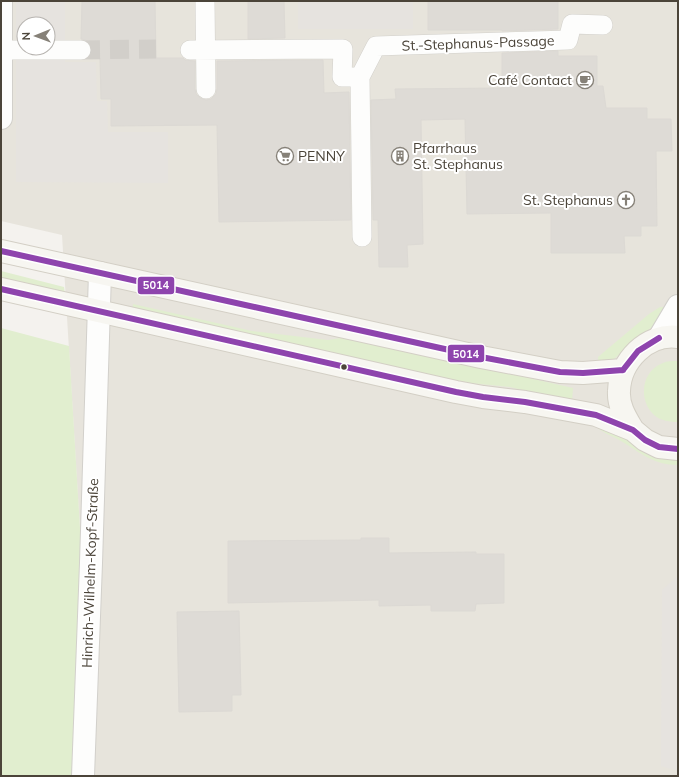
<svg xmlns="http://www.w3.org/2000/svg" width="679" height="777" viewBox="0 0 679 777" font-family="Mulish,sans-serif">
	<style>
		.residential { fill: #e7e4dc; fill-rule: evenodd }
		.green { fill: #e1eecf }
		.parking { fill: #e6e3df; fill-rule: evenodd }
		.building { fill: #dedbd6; stroke: #dcd9d4 }
		.lines { fill: none; stroke-linecap: round; stroke-linejoin: round }
		.pedestrian-tunnel { stroke: #d2cfca; stroke-width: 19; stroke-dasharray: 19 10; stroke-linecap: butt }
		.pedestrian-casing { stroke: #d2d0cb; stroke-width: 20 }
		.minor-casing { stroke: #d2d0cb; stroke-width: 24 }
		.tertiary-casing { stroke: #d2d0cb; stroke-width: 24 }
		.secondary-casing { stroke: #d3cfc5; stroke-width: 24 }
		.pedestrian { stroke: #fdfdfc; stroke-width: 19 }
		.minor { stroke: #fdfdfc; stroke-width: 22 }
		.tertiary { stroke: #fdfdfc; stroke-width: 22 }
		.secondary { stroke: #f7f6f1; stroke-width: 22 }
		.bus-1-casing { stroke: #fff; stroke-width: 9 }
		.bus-1 { stroke: #8e44ad; stroke-width: 6 }
		.bus-dot { fill: #4b4439; stroke: #fff; stroke-width: 1.5 }
		.labels { text-anchor: middle; dominant-baseline: central; stroke-width: 4; stroke-linejoin: round; paint-order: stroke }
		.street-label { font-size: 14px; fill: #4b4439; stroke: #fff }
		.poi-label { font-size: 14px; fill: #4b4439; stroke: #fff; text-anchor: end }
		.line-badge { stroke: #fff; stroke-width: 1.5 }
		.badge-label { font-size: 11px; text-anchor: middle; font-weight: bold; fill: #fff }
	</style>
	<rect width="100%" height="100%" fill="#f4f2ee"/>
	<path class="residential" d="M1 1H678V776H95L62 235 1 221ZM24 24H48V48H24Z"/>
	<path class="green" d="M1 271 64 287 65 294 1 284Z
		M133 304 252 331 328 340 347 337 573 388 572 402 510 387 470 383 132 313Z
		M660 307H666L655 325 634 341 614 359 605 364H598V357L649 314Z
		M1 328 69 346 95 776H1Z
		M676 361H678V422C670 422 661 421 654 415 638 400 641 371 663 363 667 361 672 361 676 361Z
		M596 427 678 457V465C653 465 641 453 621 441 612 436 604 433 596 427Z"/>
	<path class="parking" d="M16 1H65V62H96L97 101H107L108 132H168V183L16 182ZM24 24H48V48H24Z
		M298 1H413V29H298Z
		M678 576V771L661 766 662 590Z"/>
	<path class="building" d="M82 1H155L156 58H183L185 60 195 61V89L196 94 200 98 206 100 211 99 216 94 217 89V61L323 60 324 93 349 92 351 220 219 222 217 125 111 126V99H101L100 58H88L91 55 92 50 91 45 86 40 81 39Z
		M248 1H284L285 38 248 39Z
		M428 1H558V29L502 31V30H428Z
		M558 51V56H597V86H603L606 108H647V119H671L672 151H656L657 226H641V236H624L625 253H551V213L467 214 465 119 421 120 423 244 407 245 408 267H379L378 220H373L371 100 396 99 395 89 502 88V53Z
		M361 538H389V553L476 552V554H504V603L476 604 475 611H431V605L379 606V600L228 603V541L361 540Z
		M239 611 241 695H232V711L179 712 177 612Z"/>
	<g class="lines">
		<path class="pedestrian-tunnel" d="M81 50 156 49"/>
		<g class="pedestrian-casing">
			<path id="pedestrian" d="M205 1 206 89
				M1 50H81
				M190 50 343 49 342 77H360
				M362 237 360 77 376 46 568 40 572 24 603 25"/>
		</g>
		<g class="minor-casing">
			<path id="minor" d="M1 118V1
				M83 776 91 563 100 273"/>
		</g>
		<g class="tertiary-casing">
			<path id="tertiary" d="M659 338 678 306"/>
		</g>
		<g class="secondary-casing">
			<path id="secondary" d="M1 251 481 357 560 372 583 373 623 370
				M1 289 456 392 483 397 525 402 596 415 633 430 645 440 659 447 678 449
				M633 430C626 418 618 406 619 391 620 361 647 333 678 337"/>
		</g>
		<use href="#pedestrian" class="pedestrian"/>
		<use href="#minor" class="minor"/>
		<use href="#tertiary" class="tertiary"/>
		<use href="#secondary" class="secondary"/>
		<g class="bus-1-casing">
			<path id="bus-1" d="M1 251 481 357 560 372 583 373 623 370
				M1 289 456 392 483 397 525 402 596 415 633 430 645 440 659 447 678 449
				M623 370 638 351 659 338"/>
		</g>
		<use href="#bus-1" class="bus-1"/>
	</g>
	<defs>
		<g id="cafe-ring" transform="scale(0.9)"><circle r="9.5" fill="#fff" stroke="#868178" stroke-width="1.5"/><path d="M-5.5-4.5H6V0H3Q3 3.5 0 3.5H-2.5Q-5.5 3.5-5.5 0ZM3-3.2v2h1.7v-2ZM-6 4.5H4V6H-6Z" fill="#868178"/></g>
		<g id="supermarket-ring" transform="scale(0.9)"><circle r="9.5" fill="#fff" stroke="#868178" stroke-width="1.5"/><path d="M-6-5.5h2.5l.6 2H6L4.5 2H-2.5L-4.4-4H-6ZM-1.5 3.2a1.3 1.3 0 1 0 .1 0ZM3 3.2a1.3 1.3 0 1 0 .1 0Z" fill="#868178"/></g>
		<g id="building-ring" transform="scale(0.9)"><circle r="9.5" fill="#fff" stroke="#868178" stroke-width="1.5"/><path d="M-4-6H4V6H1V3H-1V6H-4ZM-2.5-4.3h1.7v1.8h-1.7ZM.8-4.3h1.7v1.8H.8ZM-2.5-1h1.7V.8h-1.7ZM.8-1h1.7V.8H.8Z" fill="#868178"/></g>
		<g id="church-ring" transform="scale(0.9)"><circle r="9.5" fill="#fff" stroke="#868178" stroke-width="1.5"/><path d="M-1.2-6h2.4v3.5h3.3v2.4h-3.3V6h-2.4V-.1h-3.3v-2.4h3.3Z" fill="#868178"/></g>
	</defs>
	<g fill-rule="evenodd">
		<use href="#cafe-ring" x="585" y="80"/>
		<use href="#supermarket-ring" x="285" y="156"/>
		<use href="#building-ring" x="400" y="156"/>
		<use href="#church-ring" x="626" y="200"/>
	</g>
	<circle class="bus-dot" cx="344" cy="367" r="3.5"/>
	<g class="labels">
		<g class="street-label">
			<text transform="translate(478 43) rotate(-2)">St.-Stephanus-Passage</text>
			<text transform="translate(90 573) rotate(-88)">Hinrich-Wilhelm-Kopf-Straße</text>
		</g>
		<g class="poi-label">
			<text x="572" y="80">Café Contact</text>
			<text x="413" y="148" text-anchor="start">Pfarrhaus<tspan x="413" dy="16">St. Stephanus</tspan></text>
			<text x="298" y="156" text-anchor="start">PENNY</text>
			<text x="613" y="200">St. Stephanus</text>
		</g>
	</g>
	<g class="line-badge">
		<rect x="137" y="276" width="38" height="19" rx="4" fill="#8e44ad"/>
		<rect x="447" y="344" width="38" height="19" rx="4" fill="#8e44ad"/>
	</g>
	<g class="badge-label">
		<text x="156" y="289">5014</text>
		<text x="466" y="358">5014</text>
	</g>
	<rect width="679" height="777" fill="none" stroke="#4b4439" stroke-width="4"/>
	<g transform="translate(36 36) rotate(269)"><circle r="19" fill="#ffffff" stroke="#b7b4b0"/>
	<path d="M0-3L7 15L0 10L-7 15Z" fill="#868178"/>
	<text y="-6" font-size="11" font-weight="bold" text-anchor="middle" fill="#4b4439">N</text>
	</g>
</svg>
